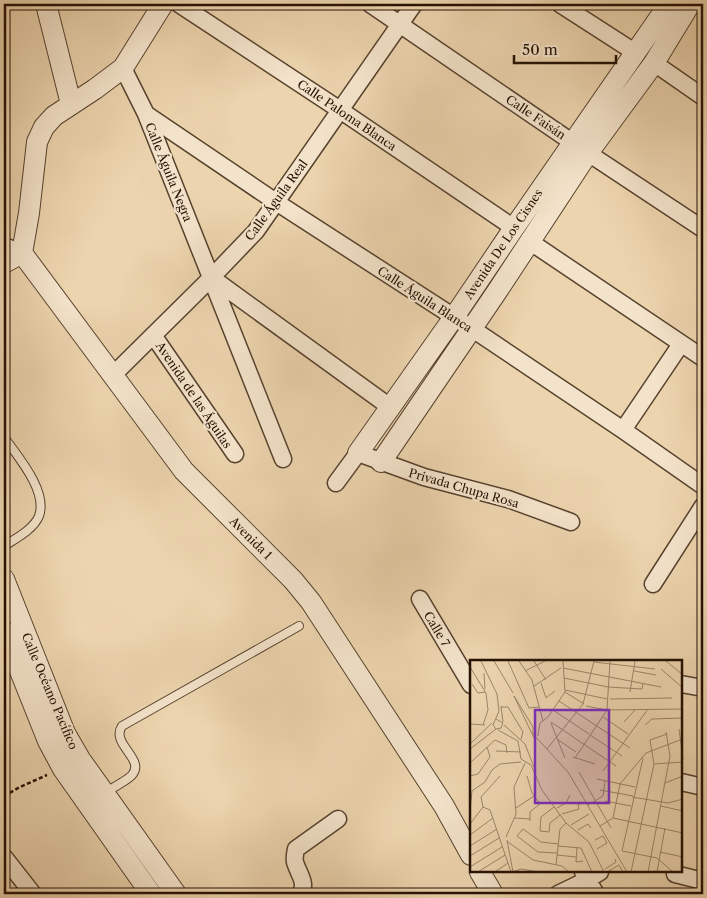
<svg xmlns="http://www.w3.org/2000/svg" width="707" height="898" viewBox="0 0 707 898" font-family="'Libre Caslon Text',serif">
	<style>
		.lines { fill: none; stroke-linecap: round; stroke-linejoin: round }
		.service-casing { stroke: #57422e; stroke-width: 10 }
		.minor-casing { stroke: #57422e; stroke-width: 19 }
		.tertiary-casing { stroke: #57422e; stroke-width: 22 }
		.path { stroke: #251104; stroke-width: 2.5; stroke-dasharray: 4 2.5; stroke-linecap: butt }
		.service { stroke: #f3e3ca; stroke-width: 8 }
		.minor { stroke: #f3e3ca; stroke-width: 16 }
		.tertiary { stroke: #f3e3ca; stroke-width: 20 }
		.labels { text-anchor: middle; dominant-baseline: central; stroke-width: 4.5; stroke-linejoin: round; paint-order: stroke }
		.street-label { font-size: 12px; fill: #251104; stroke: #f3e3ca }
		.inset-road { fill: none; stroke: #9c866a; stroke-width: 1 }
		.view { fill: #7b2cbf; fill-opacity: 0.15; stroke: #7b2cbf; stroke-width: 2.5 }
		.inset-edge { fill: none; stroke: #251104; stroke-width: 2.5 }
	</style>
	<rect width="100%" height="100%" fill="#ecd4ae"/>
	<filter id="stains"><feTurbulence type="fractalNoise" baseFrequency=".004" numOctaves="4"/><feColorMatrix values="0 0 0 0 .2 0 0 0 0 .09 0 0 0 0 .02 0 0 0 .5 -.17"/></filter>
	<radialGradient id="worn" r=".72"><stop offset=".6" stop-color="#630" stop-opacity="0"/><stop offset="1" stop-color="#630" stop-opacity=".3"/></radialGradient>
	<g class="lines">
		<g class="service-casing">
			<path id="service" d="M4 437C18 457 48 491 39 516 34 529 15 539 4 546
				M106 792C111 789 129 779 132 775 146 759 110 744 122 726L299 626"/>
		</g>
		<g class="minor-casing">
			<path id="minor" d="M179 4 340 110 514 228
				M370 4 588 153 703 229
				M560 4 636 53
				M654 63 703 97
				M123 68 146 114 283 459
				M146 114 276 202 471 328 623 430 703 486
				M529 241 703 358
				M4 246 22 253
				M212 278 390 407
				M153 335 235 454
				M113 375 211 278 256 231 414 4
				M623 430 681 344
				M336 483 358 453 424 477 508 499 571 522
				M653 584 703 506
				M420 599 471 685
				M681 684 703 688
				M681 782 703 787
				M4 857 33 894
				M583 872 596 894
				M675 874 703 881
				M300 894C308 884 298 873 295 862 294 858 295 854 296 849L338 819
				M558 894 587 880 600 872"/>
		</g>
		<g class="tertiary-casing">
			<path id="tertiary" d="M46 4 71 104
				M22 253 184 471 293 580 311 602 444 806 471 855
				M22 253 29 213 37 142 44 127 54 116 95 89 123 68 163 4
				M4 263 22 253
				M358 453 454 317 514 228 669 4
				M381 462 498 290 588 153 654 63 690 4
				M4 579 65 733 80 759 176 894
				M4 631 48 741 63 769 151 894
				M480 872 493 894"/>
		</g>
		<path class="path" d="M4 796 20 787 47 775"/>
		<use href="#service" class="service"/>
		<use href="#minor" class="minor"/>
		<use href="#tertiary" class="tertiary"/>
	</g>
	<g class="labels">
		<g class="street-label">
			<text transform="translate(347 115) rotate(34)">Calle Paloma Blanca</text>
			<text transform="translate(536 117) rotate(34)">Calle Faisán</text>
			<text transform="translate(169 172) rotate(68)">Calle Águila Negra</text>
			<text transform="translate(276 200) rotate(-54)">Calle Águila Real</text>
			<text transform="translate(503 244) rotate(-56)">Avenida De Los Cisnes</text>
			<text transform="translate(425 299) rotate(33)">Calle Águila Blanca</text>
			<text transform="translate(194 395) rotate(56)">Avenida de las Águilas</text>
			<text transform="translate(464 488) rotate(16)">Privada Chupa Rosa</text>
			<text transform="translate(251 538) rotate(45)">Avenida 1</text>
			<text transform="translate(437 629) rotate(59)">Calle 7</text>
			<text transform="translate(50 691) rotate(67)">Calle Océano Pacífico</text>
		</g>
	</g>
	<g transform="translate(470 660)">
		<rect width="212" height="212" fill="#ecd4ae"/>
		<path class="inset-road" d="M11 1 27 34 29 51 23 65 26 69 31 68 33 63 26 59M24 1 43 33M38 1 59 48 69 47M49 1 62 20 73 61M64 1 76 20M93 1 95 32M196 1 213 15M124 2 185 9M0 7 16 33 18 50 13 65M93 8 191 27M191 9 213 28M55 11 75 1M164 11 186 15M14 13 15 29M94 18 138 27 172 29 173 24M71 23 76 38 85 31M2 24 8 33 15 32M64 26 91 8M95 30 137 39M95 32 114 44M160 32 165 1M140 39 202 38M89 41 160 88M31 46 33 62M116 46 137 50 213 49M31 47H38L53 72 51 79M83 50 119 74M133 57 158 74M81 62 146 106M154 62 165 50M81 63 95 98M0 64 15 65M34 65 55 84 64 107M175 65 182 59 213 58M209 69 213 99M28 70 48 81 51 99 61 105 72 130 96 163 119 182 134 212M120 75 152 96M68 76 70 63 78 57 95 32M64 78 44 36 63 67V74L98 112 157 212M87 79 106 92M0 84 22 63M0 89 26 69M77 89 113 44 124 1M26 91 51 92M103 97 125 104M105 98 137 50 140 1M173 98 152 191 187 198 203 212M0 103 25 80 36 85 37 93M184 104 213 102M133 111 178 49M109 112 141 168M0 116 8 114 20 97 17 87M57 116 62 133 70 144M127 119 165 127M195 123 213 116M130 130 163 136M162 137 198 143 213 139M135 141 161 146M118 145 133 136 135 121M191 146 213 151M13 147 20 150 41 212M13 147 11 137 30 116M84 147 71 157 70 171 79 172 80 163 90 155M46 148 64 136M87 148 96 143 100 135M0 150 2 131 15 122 22 110 30 104 51 102M92 154 109 149 108 145 112 143M45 158 60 159M143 158 150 124 176 93 210 80M60 161V152L71 143M0 164 13 147M101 165 119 154M130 166 143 158 213 173M108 170 118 164 121 168M0 175 23 158M36 177 46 154 44 127 55 103M37 180 43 212M125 180 133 176 137 183 127 189M38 182 63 200 92 206 99 212M0 186 27 169M88 186 111 188 122 212M107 188 106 202 113 201M190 192 213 197M87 193 68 192 47 176 53 169 71 182 88 184M87 195 106 197M0 196 29 178M86 205 90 169 96 163M0 207 32 187M135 209 146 202 145 199M8 212 35 195M25 212 38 203M42 212 51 209 69 212M137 212 149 205 153 212M161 212 184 104 180 80 197 74M178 212 200 96 196 72M187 212 195 168"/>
		<path class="view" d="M65 50H139V143H65Z"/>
		<rect width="212" height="212" class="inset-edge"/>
	</g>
	<rect width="707" height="898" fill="none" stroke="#ecd4ae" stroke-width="20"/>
	<rect x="5" y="5" width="697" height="888" fill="none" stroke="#251104" stroke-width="2.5"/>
	<rect x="10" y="10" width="687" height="878" fill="none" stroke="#251104"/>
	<path d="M514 55v8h102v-8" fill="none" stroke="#251104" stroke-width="2.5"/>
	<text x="522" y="55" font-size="15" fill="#251104" stroke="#f3e3ca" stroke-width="4" paint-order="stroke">50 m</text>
	<rect width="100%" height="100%" filter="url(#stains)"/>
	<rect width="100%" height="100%" fill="url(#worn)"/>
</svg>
